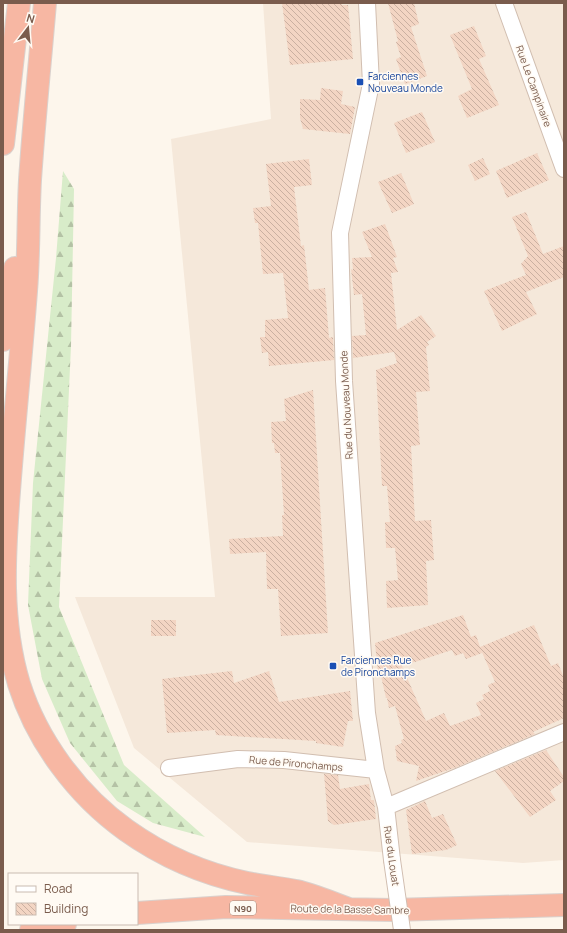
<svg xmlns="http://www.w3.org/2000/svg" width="567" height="933" viewBox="0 0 567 933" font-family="Manrope,sans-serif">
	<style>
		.residential { fill: #f5e8da }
		.forest { fill: url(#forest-firs) }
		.building { fill: url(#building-back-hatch); fill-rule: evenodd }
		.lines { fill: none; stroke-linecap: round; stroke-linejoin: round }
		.street-casing { stroke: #d1beb0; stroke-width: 18 }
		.highway-casing { stroke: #dad1cd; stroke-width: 24 }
		.street { stroke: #fff; stroke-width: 16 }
		.highway { stroke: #f7b7a3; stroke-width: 22 }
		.street-bridge-casing { stroke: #d1beb0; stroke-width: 18; stroke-linecap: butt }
		.street-bridge { stroke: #fff; stroke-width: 16 }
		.transit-dot { fill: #1a4fb4; stroke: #fffaf3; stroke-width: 1.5 }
		.labels { text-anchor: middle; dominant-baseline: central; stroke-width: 3; stroke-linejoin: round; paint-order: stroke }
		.shield { fill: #fffaf3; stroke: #a28b7f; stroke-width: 1 }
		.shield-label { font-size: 9px; font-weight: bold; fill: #7a5c4d }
		.transit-label { font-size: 10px; fill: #164399; stroke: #fffaf3; text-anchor: start }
		.street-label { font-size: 10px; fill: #7a5c4d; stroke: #fffaf3 }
	</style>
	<defs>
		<pattern id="forest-firs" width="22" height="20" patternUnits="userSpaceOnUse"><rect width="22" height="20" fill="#d8ecc9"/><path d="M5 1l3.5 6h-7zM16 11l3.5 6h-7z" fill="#b4c2a5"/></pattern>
		<pattern id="building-back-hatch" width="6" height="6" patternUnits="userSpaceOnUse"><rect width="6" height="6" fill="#f3d5c3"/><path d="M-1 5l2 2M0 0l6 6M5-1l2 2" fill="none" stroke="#cab0a1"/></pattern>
	</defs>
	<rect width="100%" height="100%" fill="#fdf6ec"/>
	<path class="residential" d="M263 3H564V860L523 863 247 842 134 748 75 597H215L171 139 271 119Z"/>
	<path class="forest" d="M63 171 74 189 71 346 59 607 124 765 205 837 153 823 117 801 70 743 42 679 28 605 33 483 56 258Z"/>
	<path class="building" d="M282 3H342V5H348L353 59 290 65Z
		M388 3H414L419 24 411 27 427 76 405 84 396 59 401 57 396 42 398 41Z
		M474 26 486 56 479 59 499 105 467 118 458 96 472 89 450 35Z
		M321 88 343 91 341 104 355 107 350 134 303 129 300 118V99L320 100Z
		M422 112 435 142 406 153 394 123Z
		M537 153 549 180 507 198 496 171Z
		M483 158 490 174 475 181 468 165Z
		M309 159 312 185 294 187 301 246 304 245 309 290 325 288 329 338 333 337 334 360 269 366 268 352 262 353 260 337H265V320L288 318 283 273 263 274 258 223H255L253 208 271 206 266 164Z
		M401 173 414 204 392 213 378 182Z
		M526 212 543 254 564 246V277L526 292 537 314 502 331 484 291 526 275 521 264 528 256 512 217Z
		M385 224 397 257 393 258 398 272 391 273 397 330 421 315 436 336 427 342 429 345 426 347 430 391 416 392 420 445 411 446 415 521 431 520 434 560 426 561 428 605 387 608 386 581 398 580 395 548H386L385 522H390L387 486H382L376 370 397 363 394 352 353 358 352 336 366 335 362 294 354 295 351 269 353 270 352 258 372 257 362 232Z
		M313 390 328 633 281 636 278 589H267L266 552 230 554 229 539 283 536 282 515H284L280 453H275L274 443H272L271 422 286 421 284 399Z
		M463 615 471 637 476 635 480 647 534 625 551 666 558 663 564 678V718L533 732 535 734 457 767 416 781 419 766 397 761 395 746 402 743 401 740 404 739 395 706 389 708 387 698H386L380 672 378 673 375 643ZM452 650 455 656 463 653 466 659 482 653 481 650 495 682 488 685 490 691 482 695 484 699 476 703 481 715 450 726 444 713 426 721 401 664 415 662Z
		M151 620H176V636H151Z
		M232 671 234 683 269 671 279 702 350 691 353 721H348L343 747 316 743V741L216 735 215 730 167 733 162 679Z
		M546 750 564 777V781L550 791 556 800 530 817 495 771Z
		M324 774 338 775 340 789 369 784 371 800H374L376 819 334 825 328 821Z
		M425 801 432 818 443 814 457 845 446 850 412 854 406 810Z"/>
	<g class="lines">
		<g class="street-casing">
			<path id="street" d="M367 3 371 84 340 233 344 381 367 713 376 770 386 807 392 860
				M504 3 564 169
				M169 768 238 759 284 760 376 770
				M386 807 564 732"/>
		</g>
		<g class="highway-casing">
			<path id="highway" d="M45 3C40 62 34 121 30 180 28 217 29 255 26 291 21 358 14 424 9 491 4 556 0 621 19 684 37 741 77 795 126 830 161 855 204 874 247 883 263 886 280 888 296 891 314 895 332 903 349 909
				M3 144 19 3
				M3 340 15 268
				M137 913 226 907 393 910 564 905
				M31 930 65 924"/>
		</g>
		<use href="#street" class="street"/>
		<use href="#highway" class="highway"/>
		<g class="street-bridge-casing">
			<path id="street-bridge" d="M392 860 402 930"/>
		</g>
		<use href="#street-bridge" class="street-bridge"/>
	</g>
	<g class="transit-dot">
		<rect x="356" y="78" width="8" height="8" rx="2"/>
		<rect x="329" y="662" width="8" height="8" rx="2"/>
	</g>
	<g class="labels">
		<rect class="shield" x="230" y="901" width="26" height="14" rx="3"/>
		<g class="shield-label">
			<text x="243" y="908">N90</text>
		</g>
		<g class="transit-label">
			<text x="368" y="76">Farciennes<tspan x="368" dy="12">Nouveau Monde</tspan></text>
			<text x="341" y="660">Farciennes Rue<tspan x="341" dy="12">de Pironchamps</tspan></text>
		</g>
		<g class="street-label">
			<text transform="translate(534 86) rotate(70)">Rue Le Campinaire</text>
			<text transform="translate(346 405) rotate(-93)">Rue du Nouveau Monde</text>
			<text transform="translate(296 763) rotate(5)">Rue de Pironchamps</text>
			<text transform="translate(392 856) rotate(82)">Rue du Louat</text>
			<text transform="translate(350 909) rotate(1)">Route de la Basse Sambre</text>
		</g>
	</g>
	<rect width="567" height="933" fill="none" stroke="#7a5c4d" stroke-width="8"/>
	<rect x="8" y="873" width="130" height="52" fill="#fffaf3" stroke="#cabbb1"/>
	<rect x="16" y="886" width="20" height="6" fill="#ffffff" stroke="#cabbb1"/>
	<text x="44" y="893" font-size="12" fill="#7a5c4d">Road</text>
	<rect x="16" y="903" width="20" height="12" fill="url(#building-back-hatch)" stroke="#cabbb1"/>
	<text x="44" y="913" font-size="12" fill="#7a5c4d">Building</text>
	<g transform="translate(28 28) rotate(16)" stroke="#fffaf3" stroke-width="3" paint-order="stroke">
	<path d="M0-3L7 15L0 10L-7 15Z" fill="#7a5c4d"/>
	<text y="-6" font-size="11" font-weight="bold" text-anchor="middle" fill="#7a5c4d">N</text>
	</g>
</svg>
